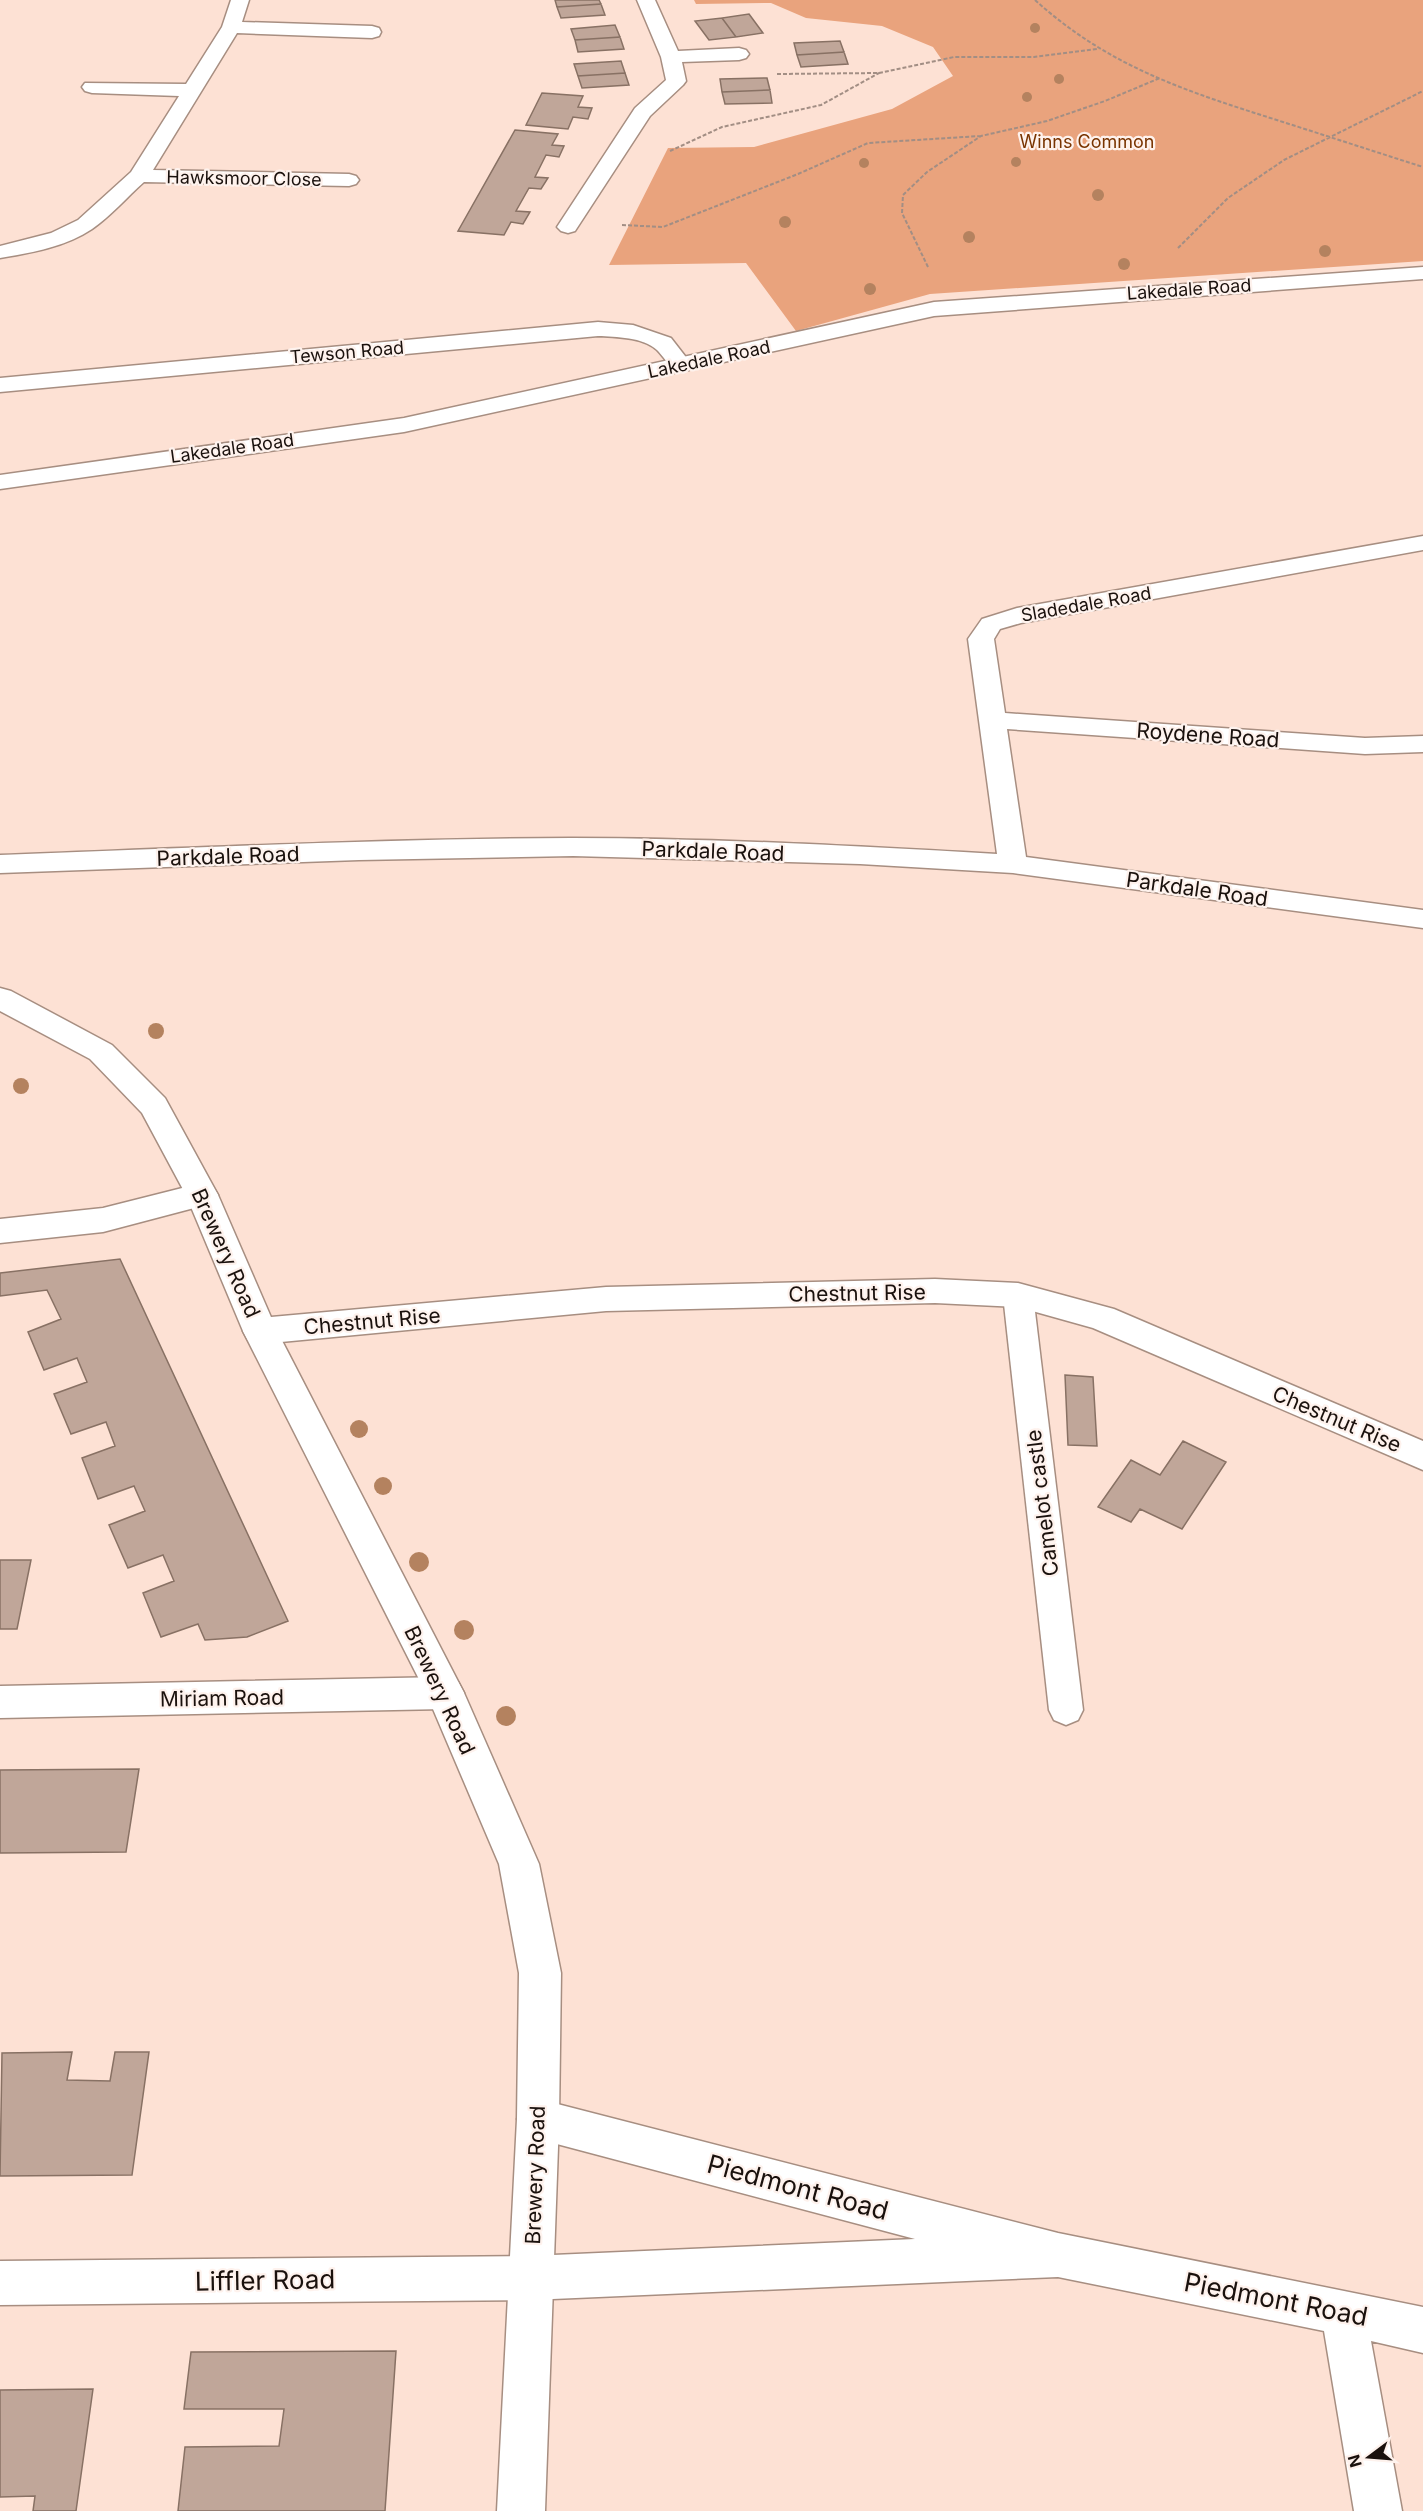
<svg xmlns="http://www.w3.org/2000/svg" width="1423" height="2511" viewBox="0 0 1423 2511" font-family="Inter,sans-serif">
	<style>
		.green { fill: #e9a37d }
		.building { fill: #c0a699; stroke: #887164; stroke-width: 1.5 }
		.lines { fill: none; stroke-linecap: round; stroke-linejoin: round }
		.service-casing { stroke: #a78e81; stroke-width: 3 }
		.minor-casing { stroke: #a78e81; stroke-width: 3 }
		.tertiary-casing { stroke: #a78e81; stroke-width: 3 }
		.path { stroke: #a28e84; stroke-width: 2; stroke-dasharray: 4 2; stroke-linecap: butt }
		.service { fill: #fff; fill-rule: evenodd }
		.minor { fill: #fff; fill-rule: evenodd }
		.tertiary { fill: #fff; fill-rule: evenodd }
		.tree { fill: #b4825f }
		.labels { text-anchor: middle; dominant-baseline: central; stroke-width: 4.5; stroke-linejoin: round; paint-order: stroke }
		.far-park-label { font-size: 18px; fill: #793400; stroke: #fef2ed }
		.far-street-label { font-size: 18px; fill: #1a110d; stroke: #fef2ed }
		.street-label { font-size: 21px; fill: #1a110d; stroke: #fef2ed }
		.near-street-label { font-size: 26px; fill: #1a110d; stroke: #fef2ed }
	</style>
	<rect width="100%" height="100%" fill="#fde1d4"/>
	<path class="green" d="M694 0H1423V261L930 294 796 331 746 263 609 265 668 148 754 147 892 109 953 76 933 47 882 26 806 18 771 3 696 4Z"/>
	<path class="building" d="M555 0H599L601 4 557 7Z
		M601 4 605 15 561 18 557 7Z
		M749 14 763 33 736 37 722 18Z
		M722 18 736 37 709 40 695 21Z
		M615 25 620 37 575 40 571 29Z
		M620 37 624 49 578 52 575 40Z
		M840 41 844 52 797 55 794 43Z
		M844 52 848 64 801 67 797 55Z
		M621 61 625 73 578 76 574 64Z
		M625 73 629 85 582 88 578 76Z
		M767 78 770 90 722 92 720 79Z
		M770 90 772 103 725 104 722 92Z
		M542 93 583 96 578 107 592 108 588 119 573 117 568 129 526 125Z
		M515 130 558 134 552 145 564 146 559 157 546 155 535 177 548 178 541 189 529 188 516 211 530 212 523 224 511 222 504 235 458 231Z
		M120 1259 288 1621 247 1637 205 1640 198 1624 161 1637 143 1593 174 1581 163 1555 128 1568 109 1525 145 1511 134 1486 98 1499 82 1458 115 1446 106 1422 71 1434 54 1394 87 1382 77 1358 44 1370 28 1332 61 1319 47 1290 0 1296V1273Z
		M1065 1375 1093 1377 1097 1446 1068 1445Z
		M1183 1441 1226 1462 1182 1529 1140 1509 1131 1522 1098 1507 1131 1460 1160 1475Z
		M0 1560H31L17 1629H0Z
		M139 1769 126 1852 0 1853V1770Z
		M72 2052 67 2080 110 2081 115 2052H149L132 2175 0 2176 2 2053Z
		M396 2351 385 2511H178L185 2447 279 2446 284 2409H184L191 2352Z
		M93 2389 76 2511H33L35 2496 0 2497V2390Z"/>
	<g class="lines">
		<g class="service-casing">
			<path id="service" d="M1018 1284 1029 1287 1033 1295 1083 1710 1078 1720 1066 1725 1054 1720 1049 1710 1003 1295 1007 1287Z"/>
		</g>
		<g class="minor-casing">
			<path id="minor" d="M231 0H249L242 22 372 26 379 28 381 32 379 36 372 38 237 33 153 170 349 174 356 176 359 180 356 184 349 186 144 182C127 197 111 216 92 229 65 247 31 253 0 258V246L51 233 78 220 131 172 179 96 92 93 85 91 82 87 85 83 186 84 222 27Z
				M637 0H655L678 51 739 48 746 50 749 54 746 58 739 60 682 62 686 81 683 85 650 116 575 231 568 233 561 231 557 227 635 108 666 80 661 57Z
				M598 322 633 325 671 338 692 365 689 370C671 374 668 361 657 350 643 337 616 337 598 336L0 392V378Z
				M1423 536V550L1021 623 1000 629 994 639 1005 713 1365 738 1423 736V752L1365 754 1007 729 1026 857 1423 910V928L1013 873 860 864 573 856 359 860 0 873V855C190 848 381 839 571 838 713 838 856 846 997 854L968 639 982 619 1017 608Z
				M202 1183 213 1187 218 1195 213 1203 103 1232 0 1243V1219L103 1208Z
				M935 1279 1018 1283 1114 1309 1423 1441V1470L1093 1328 1018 1307 935 1303 606 1311 260 1344 248 1340 243 1331 248 1322 260 1318 606 1287Z
				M445 1677 458 1682 464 1693 458 1704 445 1709 0 1718V1686Z
				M538 2099 1058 2233 1423 2307V2353L1371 2341 1402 2511H1354L1324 2331 1058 2277 530 2300 0 2305V2261L530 2256 915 2239 538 2139 523 2133 517 2119 523 2105Z"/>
		</g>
		<g class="tertiary-casing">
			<path id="tertiary" d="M1423 267V279L934 316 404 432 0 489V475L404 418 934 302Z
				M0 988 11 991 112 1045 165 1098 218 1195 277 1331 464 1693 539 1864 561 1973 559 2119 545 2511H497L517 2119 519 1973 499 1864 427 1695 243 1331 186 1195 142 1113 90 1059 0 1011Z"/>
		</g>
		<path class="path" d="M1035 0C1110 68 1189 92 1283 122 1330 137 1376 152 1423 167
			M777 74 879 73 954 57H1034L1097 49
			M670 151 722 127 821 105 879 73
			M622 225 663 227 798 174 868 143 981 136
			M1178 248 1228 198 1284 160 1423 91
			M928 267 902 213 903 195 927 172 981 136 1047 121 1105 101 1160 78"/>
		<use href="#service" class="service"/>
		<use href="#minor" class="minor"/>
		<use href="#tertiary" class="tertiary"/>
	</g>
	<g class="tree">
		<circle cx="1035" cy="28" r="5"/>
		<circle cx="1059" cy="79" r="5"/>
		<circle cx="1027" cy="97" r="5"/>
		<circle cx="1016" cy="162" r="5"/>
		<circle cx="864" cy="163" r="5"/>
		<circle cx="1098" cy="195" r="6"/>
		<circle cx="785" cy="222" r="6"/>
		<circle cx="969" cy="237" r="6"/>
		<circle cx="1325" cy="251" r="6"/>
		<circle cx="1124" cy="264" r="6"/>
		<circle cx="870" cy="289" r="6"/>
		<circle cx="156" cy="1031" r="8"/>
		<circle cx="21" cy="1086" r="8"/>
		<circle cx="359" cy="1429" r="9"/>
		<circle cx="383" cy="1486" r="9"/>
		<circle cx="419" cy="1562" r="10"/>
		<circle cx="464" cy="1630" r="10"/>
		<circle cx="506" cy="1716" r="10"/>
	</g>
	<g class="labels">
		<g class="far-park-label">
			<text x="1087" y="141">Winns Common</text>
		</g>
		<g class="far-street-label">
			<text transform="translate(244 178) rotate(1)">Hawksmoor Close</text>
			<text transform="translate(1189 289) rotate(-4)">Lakedale Road</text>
			<text transform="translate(347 352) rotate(-5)">Tewson Road</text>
			<text transform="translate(709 359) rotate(-12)">Lakedale Road</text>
			<text transform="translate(232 448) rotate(-8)">Lakedale Road</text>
			<text transform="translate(1086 604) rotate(-10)">Sladedale Road</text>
		</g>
		<g class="street-label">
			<text transform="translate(1208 735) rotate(4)">Roydene Road</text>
			<text transform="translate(713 851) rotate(2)">Parkdale Road</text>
			<text transform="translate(228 856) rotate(-2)">Parkdale Road</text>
			<text transform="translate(1197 889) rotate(8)">Parkdale Road</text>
			<text transform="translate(226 1253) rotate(66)">Brewery Road</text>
			<text transform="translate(857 1293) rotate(-1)">Chestnut Rise</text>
			<text transform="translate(372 1321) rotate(-5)">Chestnut Rise</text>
			<text transform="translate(1337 1419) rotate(23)">Chestnut Rise</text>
			<text transform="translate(1042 1503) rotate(-97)">Camelot castle</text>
			<text transform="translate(440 1690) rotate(65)">Brewery Road</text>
			<text transform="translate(222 1698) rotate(-1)">Miriam Road</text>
			<text transform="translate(535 2175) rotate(-88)">Brewery Road</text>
		</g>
		<g class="near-street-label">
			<text transform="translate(798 2187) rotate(15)">Piedmont Road</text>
			<text transform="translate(265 2280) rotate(-1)">Liffler Road</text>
			<text transform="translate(1276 2299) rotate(11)">Piedmont Road</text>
		</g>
	</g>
	<g transform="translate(1369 2457) rotate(254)" stroke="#fef2ed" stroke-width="4.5" paint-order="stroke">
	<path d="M0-4.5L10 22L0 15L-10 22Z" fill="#1a110d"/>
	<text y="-9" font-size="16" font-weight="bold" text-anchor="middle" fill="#1a110d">N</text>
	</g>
</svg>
